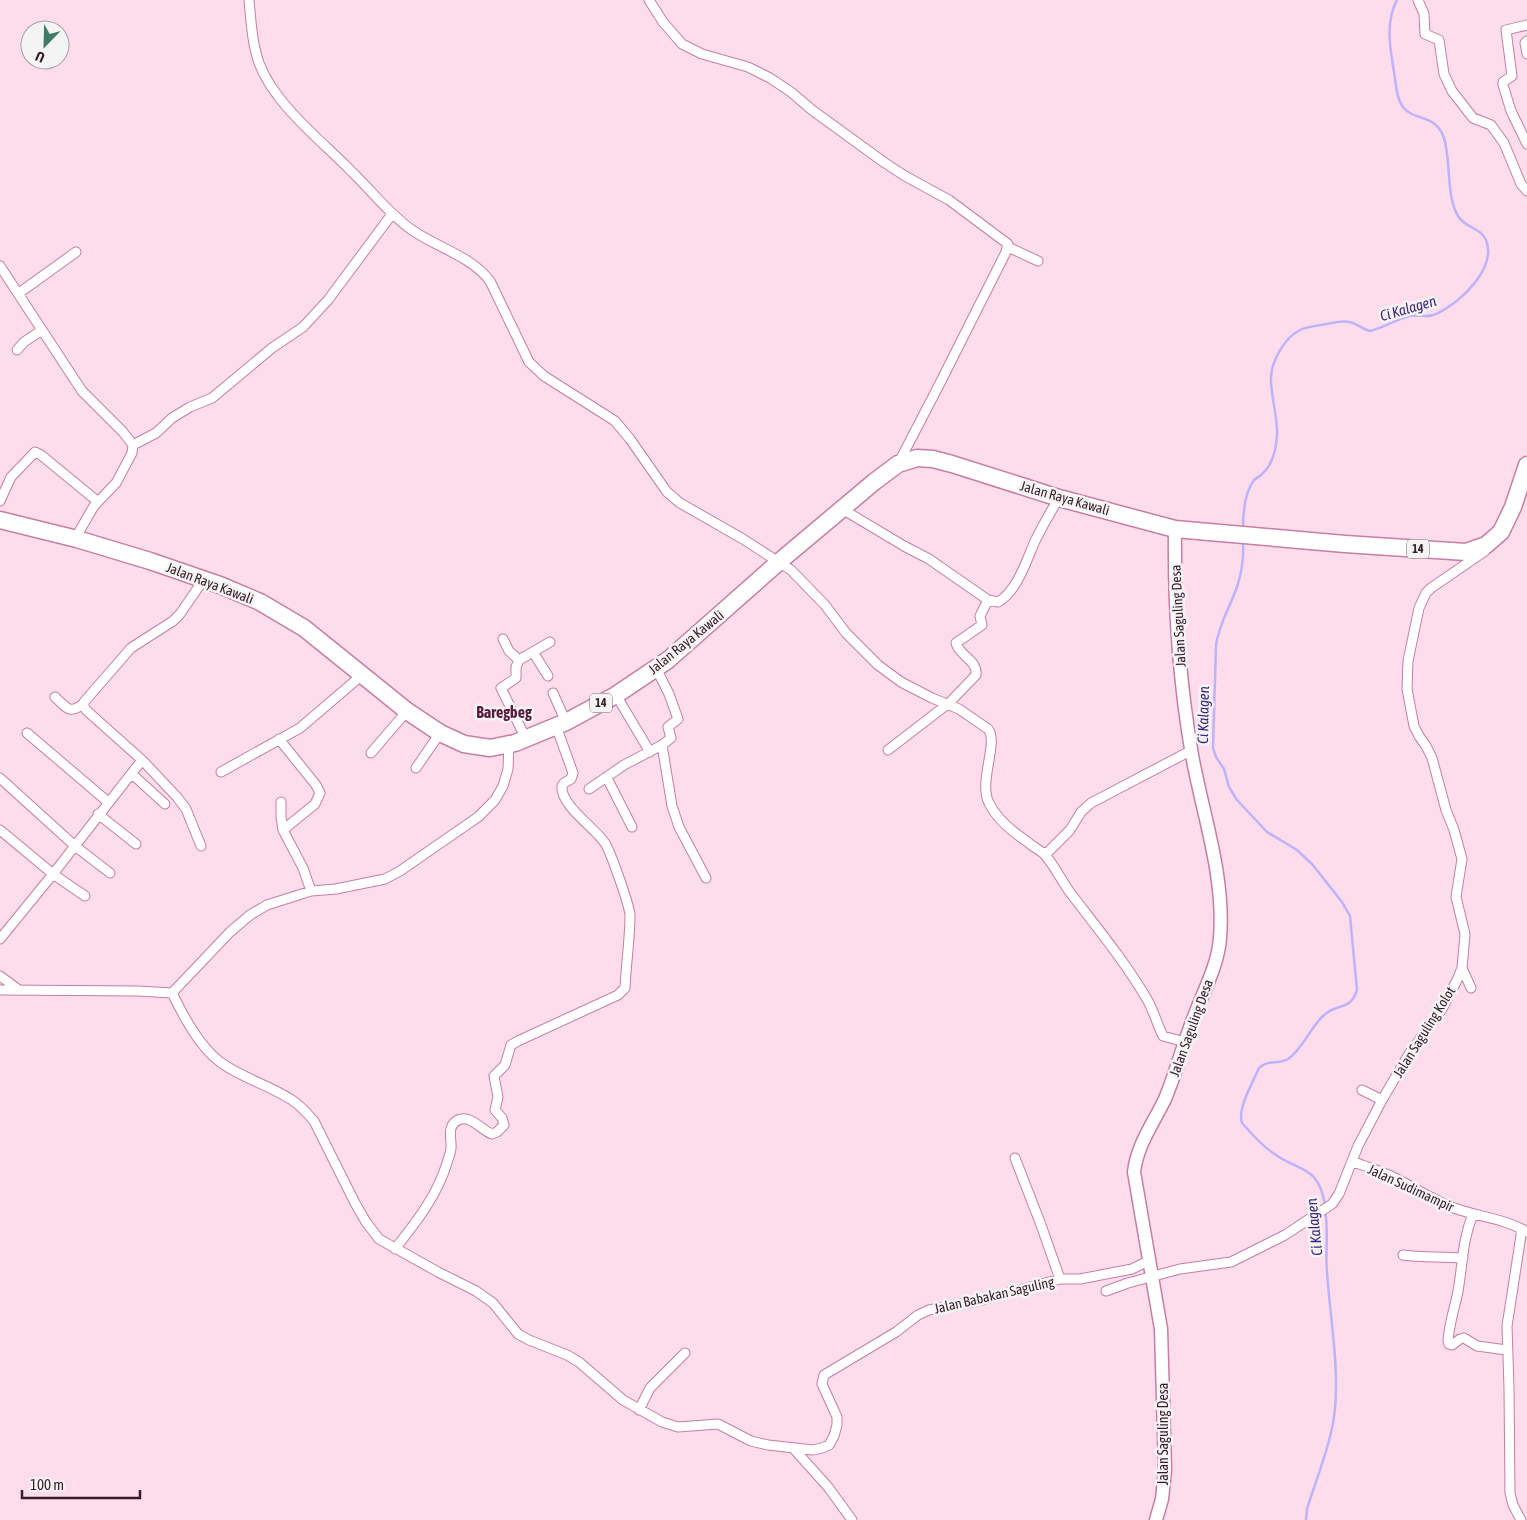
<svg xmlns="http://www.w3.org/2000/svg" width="1527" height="1520" viewBox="0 0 1527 1520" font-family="'Asap Condensed',sans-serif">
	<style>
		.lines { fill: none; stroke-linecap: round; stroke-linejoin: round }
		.stream { stroke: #bcb3fa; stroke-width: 2.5 }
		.street-casing { stroke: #c67ea1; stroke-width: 11 }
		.secondary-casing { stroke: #c67ea1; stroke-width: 15 }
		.highway-casing { stroke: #c67ea1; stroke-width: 19 }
		.street { stroke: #fff; stroke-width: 9 }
		.secondary { stroke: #fff; stroke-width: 12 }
		.highway { stroke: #fff; stroke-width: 16 }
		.labels { text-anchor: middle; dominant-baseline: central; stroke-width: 5; stroke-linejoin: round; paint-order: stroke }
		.shield { fill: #f4f4f4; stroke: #705d67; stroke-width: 1 }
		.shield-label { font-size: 12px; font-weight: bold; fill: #381c2a }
		.street-label { font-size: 14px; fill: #381c2a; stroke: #f4f4f4 }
		.water-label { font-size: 15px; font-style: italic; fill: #3b2677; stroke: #f4f4f4 }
		.quarter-label { font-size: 16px; font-weight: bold; fill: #581b3d; stroke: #f4f4f4 }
	</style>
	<rect width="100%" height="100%" fill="#fdddeb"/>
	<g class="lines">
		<path class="stream" d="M1243 528C1243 513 1245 492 1254 480 1257 477 1261 476 1263 473 1270 467 1273 458 1275 450 1281 426 1272 405 1271 381 1270 363 1284 338 1300 330 1308 326 1318 326 1326 324 1333 323 1342 320 1349 322 1357 323 1362 329 1370 331 1383 328 1395 320 1409 316 1419 314 1428 319 1438 313 1461 302 1497 268 1486 240 1480 227 1465 228 1458 216 1446 196 1451 160 1444 138 1435 113 1415 122 1403 107 1397 100 1396 87 1395 78 1391 53 1384 24 1397 0
			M1243 541C1244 557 1242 572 1237 587 1230 607 1219 624 1216 645L1213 748 1216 757 1224 769 1229 787 1237 800 1267 832 1297 850 1312 864 1342 902 1350 916 1357 990C1350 1012 1337 1002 1323 1016 1310 1028 1302 1050 1288 1059 1278 1065 1268 1059 1259 1068 1253 1082 1237 1109 1242 1123 1251 1133 1261 1145 1273 1153 1300 1173 1318 1164 1325 1205
			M1306 1520 1307 1509C1317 1477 1332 1441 1335 1409 1339 1364 1330 1317 1327 1272 1325 1251 1329 1231 1325 1211"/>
		<g class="street-casing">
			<path id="street" d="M249 0C251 21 252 43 259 63 274 104 322 141 352 172 372 191 389 214 412 230 438 248 471 256 490 281L529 362 544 376 615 421 630 439 667 492 680 503 743 539 791 570 825 605 846 633 878 665 901 682 932 698 959 709 988 729C999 742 978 782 989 803 997 820 1014 833 1029 843 1033 847 1040 850 1044 854 1054 864 1063 884 1072 895 1098 929 1126 963 1148 1001 1154 1012 1157 1024 1163 1036L1185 1042
				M649 0 663 22 682 44 702 54 748 67 770 78 791 92 812 110 885 163 905 176 949 200 1008 244 1006 252 938 387 898 464
				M1418 0 1424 14 1425 34 1439 40 1444 74 1452 91 1473 118 1491 125 1504 143 1521 184 1527 191
				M1527 25 1506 30 1512 76 1503 82V85L1511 111 1527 144
				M1527 41 1525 43 1527 54
				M1008 247 1038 261
				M0 266 82 391 123 432 133 445 132 453 116 483 94 506 80 530 77 539
				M19 293 76 252
				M17 350 24 342 42 330
				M133 445 156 433 172 418 190 407 212 398 272 348 303 327 328 300 392 214
				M0 501 11 477 35 452 41 455 97 501
				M842 509 904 546 929 559 988 600 998 602C1018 591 1027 558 1036 539 1043 525 1051 511 1059 498
				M503 639 509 651 519 660
				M533 652 548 676
				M553 693 566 722
				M616 695 650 752
				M55 697C66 707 69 715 83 704
				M27 733 108 802
				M279 739 316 785 320 793 315 804 283 830
				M526 739 501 688 516 678V667L519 660 550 642
				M509 744 508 769 503 786 495 800 478 817 400 871 385 879 336 889 311 891 267 905 250 915 230 932 172 993C184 1017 199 1046 220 1062 242 1078 269 1085 292 1100 301 1106 307 1113 314 1121L355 1203 366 1222 379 1239 438 1272 476 1291 493 1303 518 1334 529 1340 567 1355 579 1362 623 1400 662 1422 678 1427 718 1424 751 1441 768 1445 813 1450 822 1448 829 1445 834 1436 837 1425V1417L822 1384 824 1375 896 1332 918 1315 929 1310 982 1300 1060 1279H1080L1111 1273 1132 1269 1150 1260
				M662 745 672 806 679 827 706 878
				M888 750 949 703 976 675C978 660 959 656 956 643L982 625 980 616 988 600
				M371 753 407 711
				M142 760 177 797 186 809 201 846
				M416 768 440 733
				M221 772 300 728 362 675
				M132 774 165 804
				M0 778 75 846 110 873
				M607 778 632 827
				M589 789 624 765 662 745 671 738 668 727 678 719 669 694 656 668
				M281 802V817L283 830 303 868 311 891
				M98 814 136 844
				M0 830 53 874 85 896
				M1043 853 1048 852 1070 830 1081 812 1091 803 1192 750
				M0 939 53 874 142 760 86 710 84 707V702L131 648 173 621 180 614 204 579
				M1462 968 1471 988
				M0 976 19 990
				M0 990 138 991 172 993
				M1362 1090 1382 1100
				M1015 1158 1041 1225 1060 1279
				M1352 1161C1366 1167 1381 1171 1395 1178 1415 1188 1433 1200 1454 1208 1478 1217 1504 1218 1527 1232
				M1473 1214C1462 1241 1463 1263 1458 1291 1455 1307 1449 1324 1448 1341L1449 1344 1452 1345 1460 1339 1464 1338 1477 1346 1507 1350
				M395 1249C416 1222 437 1196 447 1163 448 1158 451 1153 451 1148 452 1139 446 1126 458 1120 470 1114 481 1130 492 1134L497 1132 504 1125 502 1118 495 1110 498 1097 494 1076 505 1065 511 1045 518 1041 618 995 625 988C626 964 630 939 630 915 629 904 611 853 605 843 594 827 560 805 562 786L564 783 571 779 573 773 556 726
				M1403 1255C1423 1258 1443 1256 1463 1258
				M1106 1291 1128 1283 1180 1269 1231 1262 1285 1235 1332 1204 1339 1194 1358 1146 1382 1100 1409 1054 1442 1009 1457 980 1462 968 1465 934 1456 897 1462 859 1454 830 1446 810 1432 758 1426 746 1419 736 1414 726 1407 689 1408 661 1419 608 1426 593 1431 588 1485 551
				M639 1410 650 1388 685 1353
				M794 1449 828 1487 852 1520
				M1521 1520 1513 1505 1510 1493 1509 1388 1507 1326 1522 1229"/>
		</g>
		<g class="secondary-casing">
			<path id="secondary" d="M1156 1520 1162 1499 1165 1470 1161 1329 1134 1172C1137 1145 1153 1124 1165 1099 1176 1073 1183 1044 1194 1017 1203 992 1218 966 1220 938 1225 876 1203 816 1192 755 1179 680 1174 605 1175 529"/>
		</g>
		<g class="highway-casing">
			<path id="highway" d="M0 520 77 539 150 561 220 585 260 602 304 628 407 711 440 733 464 744 490 748 515 743 566 722 616 695 668 660 780 561 874 482 898 464 917 458 933 459 952 464 1059 498 1175 529 1345 544 1466 552 1486 545 1501 532 1513 507 1527 465"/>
		</g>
		<use href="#street" class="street"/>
		<use href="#secondary" class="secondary"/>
		<use href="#highway" class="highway"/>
	</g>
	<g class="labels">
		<g class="shield">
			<rect x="1407" y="539.5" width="22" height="19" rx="4"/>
			<rect x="590" y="693.5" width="22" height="19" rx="4"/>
		</g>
		<g class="shield-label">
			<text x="1418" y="549">14</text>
			<text x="601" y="703">14</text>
		</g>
		<g class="street-label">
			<text transform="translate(1065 498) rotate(16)">Jalan Raya Kawali</text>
			<text transform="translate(210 583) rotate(21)">Jalan Raya Kawali</text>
			<text transform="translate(1178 616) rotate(-93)">Jalan Saguling Desa</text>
			<text transform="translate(686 642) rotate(-39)">Jalan Raya Kawali</text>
			<text transform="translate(1191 1028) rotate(-70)">Jalan Saguling Desa</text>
			<text transform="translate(1424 1032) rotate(-58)">Jalan Saguling Kolot</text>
			<text transform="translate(1411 1188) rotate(25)">Jalan Sudimampir</text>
			<text transform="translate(994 1295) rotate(-13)">Jalan Babakan Saguling</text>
			<text transform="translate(1163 1434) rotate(-90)">Jalan Saguling Desa</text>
		</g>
		<g class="water-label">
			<text transform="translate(1408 308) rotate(-16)">Ci Kalagen</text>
			<text transform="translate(1203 715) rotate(-89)">Ci Kalagen</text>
			<text transform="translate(1314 1227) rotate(-96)">Ci Kalagen</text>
		</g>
		<g class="quarter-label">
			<text x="504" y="712">Baregbeg</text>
		</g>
	</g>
	<g transform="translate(45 45) rotate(203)"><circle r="24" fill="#f4f4f4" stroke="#a99ea3"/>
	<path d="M0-4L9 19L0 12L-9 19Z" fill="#3e7c67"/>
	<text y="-8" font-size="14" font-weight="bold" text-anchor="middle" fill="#381c2a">U</text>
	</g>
	<path d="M22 1490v8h118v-8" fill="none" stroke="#381c2a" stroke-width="2.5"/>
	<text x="30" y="1490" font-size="15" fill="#381c2a" stroke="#f4f4f4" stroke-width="4" paint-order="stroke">100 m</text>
</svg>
